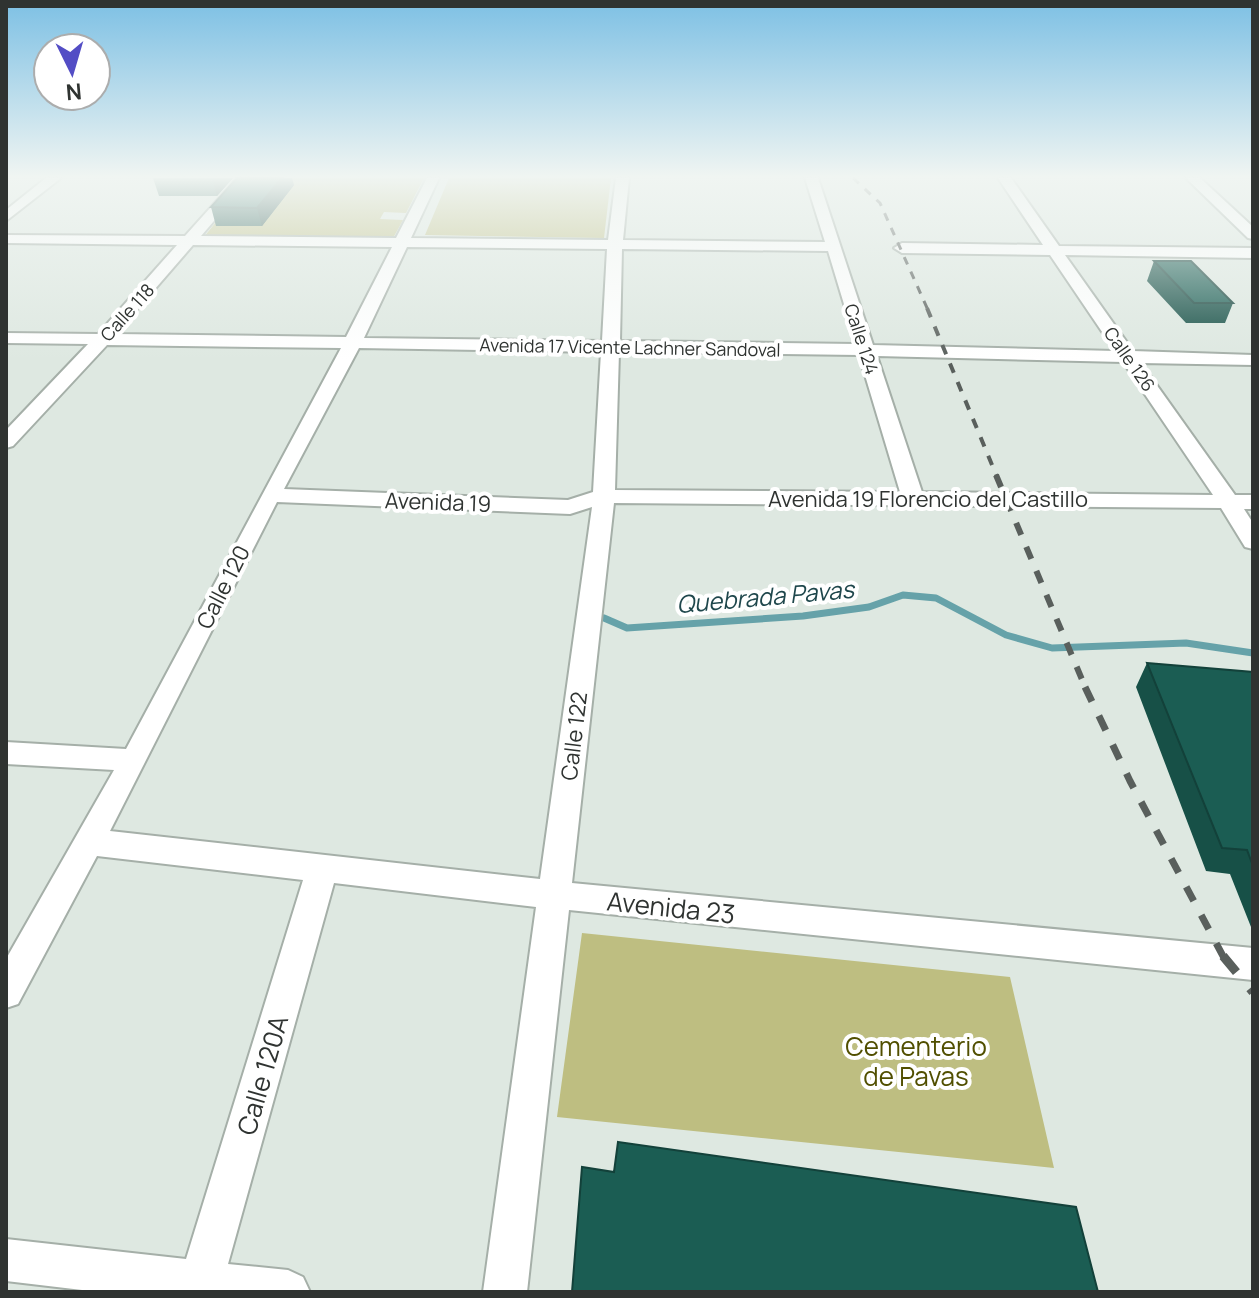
<svg xmlns="http://www.w3.org/2000/svg" width="1259" height="1298" viewBox="0 0 1259 1298" font-family="Manrope,sans-serif">
	<style>
		.green { fill: #bebe81 }
		.lines { fill: none; stroke-linecap: round; stroke-linejoin: round }
		.stream { stroke: #66a2a9; stroke-width: 7 }
		.minor-casing { stroke: #a5afa8; stroke-width: 4 }
		.minor { fill: #fff; fill-rule: evenodd }
		.rail-far4 { stroke: #595f5c; stroke-width: 3; stroke-dasharray: 8 8; stroke-linecap: butt }
		.rail-far3 { stroke: #595f5c; stroke-width: 4; stroke-dasharray: 10 10; stroke-linecap: butt }
		.rail-far2 { stroke: #595f5c; stroke-width: 6; stroke-dasharray: 13 13; stroke-linecap: butt }
		.rail-far1 { stroke: #595f5c; stroke-width: 7; stroke-dasharray: 16 16; stroke-linecap: butt }
		.rail { stroke: #595f5c; stroke-width: 9; stroke-dasharray: 21 21; stroke-linecap: butt }
		.wall { fill: #175047 }
		.shaded-wall { fill: #13413a }
		.building { fill: #1b5d53; stroke: #13413a; stroke-width: 2 }
		.labels { text-anchor: middle; dominant-baseline: central; stroke-width: 8; stroke-linejoin: round; paint-order: stroke }
		.far-street-label { font-size: 18px; fill: #2f3331; stroke: #fff }
		.street-label { font-size: 22px; fill: #2f3331; stroke: #fff }
		.water-label { font-size: 24px; font-style: italic; fill: #1f474c; stroke: #fff }
		.near-street-label { font-size: 26px; fill: #2f3331; stroke: #fff }
		.near-park-label { font-size: 26px; fill: #514f00; stroke: #fff }
	</style>
	<rect width="100%" height="100%" fill="#dee8e1"/>
	<path class="green" d="M252 178H424L406 213 384 212 380 219 403 220 392 240 203 238Z
		M449 178H611L604 238 425 235Z
		M582 933 1010 977 1054 1168 557 1117Z"/>
	<g class="lines">
		<path class="stream" d="M604 618 627 628 803 616 869 607 903 595 936 598 1006 635 1052 648 1186 643 1253 653"/>
		<g class="minor-casing">
			<path id="minor" d="M46 178H61L6 221V210Z
				M237 178H251L201 236 396 238 427 178H439L411 238 608 240 616 178H629L623 240 825 242 805 178H818L873 345 1115 351 1050 255 902 253 894 248 902 243 1043 245 998 178H1011L1059 246 1253 248V258L1065 255 1133 351 1253 355V365L1141 363 1235 495H1253V509H1244L1253 523V549L1245 547 1221 508 614 503 572 883 1253 948V980L569 910 527 1292H483L536 907 334 883 228 1264 288 1270 303 1277 310 1292H99L6 1281V1239L186 1259 303 880 97 856 18 1004 6 1008V959L114 770 6 764V742L126 749 341 348 107 345 13 446 6 448V430L88 344 6 343V333L98 334 177 245 6 243V235L185 236ZM193 245 392 247 346 337 116 334ZM407 247 607 249 602 341 364 338ZM622 249 828 251 856 344 620 341ZM359 348 601 352 593 492 568 500 284 489ZM619 352 859 355 900 492 615 490ZM877 356 1123 362 1213 495 922 492ZM277 502 570 514 592 507 540 879 110 831Z
				M1186 178H1200L1253 227V239L1248 238Z"/>
		</g>
		<use href="#minor" class="minor"/>
		<path class="rail-far4" d="M853 178 880 203 928 310"/>
		<path class="rail-far3" d="M927 308 997 477"/>
		<path class="rail-far2" d="M996 475 1086 689"/>
		<path class="rail-far1" d="M1085 687 1130 781 1224 958"/>
		<path class="rail" d="M1223 956 1253 992"/>
	</g>
	<path class="wall" d="M153 178H233L217 196H159Z
		M294 185 262 226H216L211 207Z
		M1154 261 1233 303 1225 323H1186L1147 281Z
		M1147 663 1253 672V932L1230 874 1206 871 1136 687Z"/>
	<path class="shaded-wall" d="M212 178H233L217 196Z
		M282 178H292L294 185 262 226 257 208Z"/>
	<path class="building" d="M237 178H282L257 208 211 207Z
		M1154 261H1191L1233 303H1194Z
		M1147 663 1253 672V866L1247 850 1222 848Z
		M618 1142 1076 1207 1098 1292H572L582 1167 614 1172Z"/>
	<linearGradient id="sky" x2="0" y2="1"><stop stop-color="#7dc0e4"/><stop offset="0.49" stop-color="#f0f5f2"/><stop offset="1" stop-color="#f0f5f2" stop-opacity="0"/></linearGradient>
	<rect width="1259" height="360" fill="url(#sky)"/>
	<g class="labels">
		<g class="far-street-label">
			<text transform="translate(127 312) rotate(-48)">Calle 118</text>
			<text transform="translate(862 339) rotate(72)">Calle 124</text>
			<text transform="translate(630 347) rotate(1)">Avenida 17 Vicente Lachner Sandoval</text>
			<text transform="translate(1130 359) rotate(55)">Calle 126</text>
		</g>
		<g class="street-label">
			<text x="928" y="499">Avenida 19 Florencio del Castillo</text>
			<text transform="translate(438 502) rotate(2)">Avenida 19</text>
			<text transform="translate(223 587) rotate(-63)">Calle 120</text>
			<text transform="translate(574 736) rotate(-83)">Calle 122</text>
		</g>
		<g class="water-label">
			<text transform="translate(765 596) rotate(-5)">Quebrada Pavas</text>
		</g>
		<g class="near-street-label">
			<text transform="translate(671 907) rotate(6)">Avenida 23</text>
			<text transform="translate(262 1075) rotate(-74)">Calle 120A</text>
		</g>
		<g class="near-park-label">
			<text x="916" y="1046">Cementerio<tspan x="916" dy="30">de Pavas</tspan></text>
		</g>
	</g>
	<rect width="1259" height="1298" fill="none" stroke="#2f3331" stroke-width="16"/>
	<g transform="translate(72 72) rotate(175)"><circle r="38" fill="#ffffff" stroke="#acadad" stroke-width="2"/>
	<path d="M0-6L14 30L0 20L-14 30Z" fill="#534dc5"/>
	<text y="-12" font-size="22" font-weight="bold" text-anchor="middle" fill="#2f3331">N</text>
	</g>
</svg>
